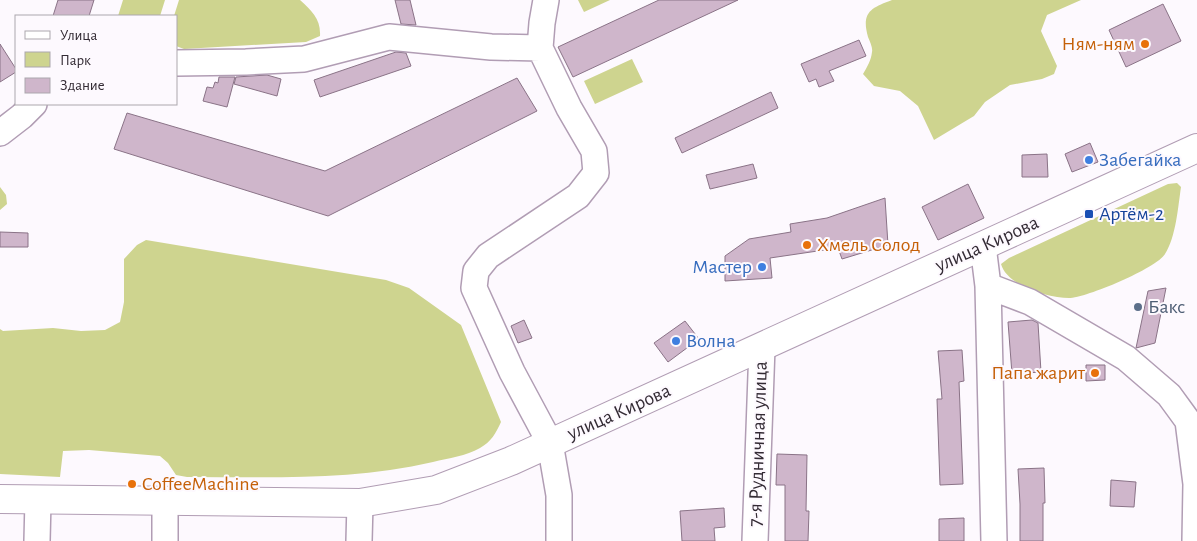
<svg xmlns="http://www.w3.org/2000/svg" width="1197" height="541" viewBox="0 0 1197 541" font-family="'Alegreya Sans',sans-serif">
	<style>
		.green { fill: #ced48f }
		.building { fill: #cfb6cb; stroke: #8a7387 }
		.lines { fill: none; stroke-linecap: round; stroke-linejoin: round }
		.minor-casing { stroke: #b19db4; stroke-width: 28 }
		.major-casing { stroke: #b19db4; stroke-width: 30 }
		.minor { stroke: #fff; stroke-width: 25 }
		.major { stroke: #fff; stroke-width: 28 }
		.food-dot { fill: #e8710a; stroke: #fdf9fe; stroke-width: 2 }
		.shop-dot { fill: #3f7fe0; stroke: #fdf9fe; stroke-width: 2 }
		.transit-dot { fill: #1a4fb4; stroke: #fdf9fe; stroke-width: 2 }
		.service-dot { fill: #5c6f8a; stroke: #fdf9fe; stroke-width: 2 }
		.labels { text-anchor: middle; dominant-baseline: central; stroke-width: 4; stroke-linejoin: round; paint-order: stroke }
		.food-label { font-size: 20px; fill: #c56008; stroke: #fdf9fe; text-anchor: end }
		.shop-label { font-size: 20px; fill: #366cbe; stroke: #fdf9fe; text-anchor: start }
		.transit-label { font-size: 20px; fill: #164399; stroke: #fdf9fe; text-anchor: start }
		.street-label { font-size: 20px; fill: #332b34; stroke: #fdf9fe }
		.service-label { font-size: 20px; fill: #4e5e75; stroke: #fdf9fe; text-anchor: start }
	</style>
	<rect width="100%" height="100%" fill="#fdf9fe"/>
	<path class="green" d="M123 0H165L160 16H118Z
		M179 0H300C312 11 321 19 320 36L306 42 184 49 176 46V16H174Z
		M578 0H610L584 12Z
		M892 0H1081L1047 15 1041 31 1057 66 1054 74 1042 79 1010 85 985 102 974 116 934 140 918 106 900 91 874 86 863 74C867 67 871 61 872 52 873 48 870 42 868 37 861 12 871 8 892 0Z
		M632 59 643 82 595 104 584 81Z
		M1177 183 1181 187C1178 207 1176 237 1165 254 1157 268 1086 298 1069 298 1049 298 1007 286 1001 264L1009 258 1168 184Z
		M0 187 6 195 7 204 0 210Z
		M146 240 386 280 409 288 461 325 501 422C496 433 491 442 480 448 466 456 449 458 433 462 352 481 269 477 187 477L176 475 168 463 160 456 89 450 63 451 60 477 0 474V329L3 331 53 328 81 331 105 330 120 322 124 302V259L137 245Z"/>
	<path class="building" d="M58 0H94L89 16H53Z
		M395 0H410L416 25 401 24Z
		M659 0H738L573 77 558 47Z
		M1163 4 1181 41 1126 67 1109 30Z
		M859 40 866 56 829 71 834 81 819 87 816 79 809 82 801 64Z
		M0 44 16 69V72L0 82Z
		M396 52 406 53 411 66 320 97 314 80Z
		M267 75 281 79 277 96 234 84 236 77Z
		M219 77H235L227 107 203 101 207 87 213 88 215 82 218 83Z
		M517 78 537 111 328 216 114 149 127 113 325 171Z
		M771 92 778 108 682 153 675 138Z
		M1090 143 1098 162 1072 172 1065 154Z
		M1047 154 1048 177H1022V155Z
		M753 164 757 178 710 189 706 175Z
		M968 184 984 218 938 240 922 207Z
		M885 198 888 245 842 259 838 248 770 258 772 278 725 281V256L749 239 791 232 790 224 827 218Z
		M0 232 28 233V247H0Z
		M1166 288 1155 343 1136 348 1148 291Z
		M524 320 532 338 518 343 511 326Z
		M1032 320 1038 323 1041 372 1012 374 1008 322Z
		M685 321 699 339 668 362 654 343Z
		M962 350 964 381 959 382 963 484 940 485 937 399H942L938 351Z
		M1086 365H1105V380L1086 381Z
		M777 454 807 455 806 511H809L808 541H785V485H776Z
		M1044 468 1045 503H1043V541H1020V504L1018 469Z
		M1111 480 1136 482 1134 507 1110 506Z
		M724 508 725 527 714 528 715 541H682L680 511Z
		M964 518V541H939V519Z"/>
	<g class="lines">
		<g class="minor-casing">
			<path id="minor" d="M546 0 542 23 540 48 569 108 594 151 596 173 578 196 488 256 476 271 474 288 512 372 550 443 559 495V541
				M176 63 246 62 304 59 389 37 491 47 540 48
				M0 133 22 116 34 104
				M983 246 988 286 994 541
				M988 286 1030 302 1126 358 1169 395 1188 421 1196 484 1195 541
				M165 501V541
				M37 541 38 500
				M359 541 360 503
				M755 541 762 347"/>
		</g>
		<g class="major-casing">
			<path id="major" d="M0 499 360 503 436 490 511 461 1197 148"/>
		</g>
		<use href="#minor" class="minor"/>
		<use href="#major" class="major"/>
	</g>
	<g class="food-dot">
		<circle cx="1145" cy="44" r="5"/>
		<circle cx="807" cy="245" r="5"/>
		<circle cx="1095" cy="373" r="5"/>
		<circle cx="132" cy="484" r="5"/>
	</g>
	<g class="shop-dot">
		<circle cx="1089" cy="160" r="5"/>
		<circle cx="762" cy="267" r="5"/>
		<circle cx="676" cy="341" r="5"/>
	</g>
	<rect class="transit-dot" x="1084" y="209" width="10" height="10" rx="2.5"/>
	<circle class="service-dot" cx="1138" cy="307" r="5"/>
	<g class="labels">
		<g class="food-label">
			<text x="1135" y="44">Ням-ням</text>
			<text x="817" y="245" text-anchor="start">Хмель Солод</text>
			<text x="1085" y="373">Папа жарит</text>
			<text x="142" y="484" text-anchor="start">CoffeeMachine</text>
		</g>
		<g class="shop-label">
			<text x="1099" y="160">Забегайка</text>
			<text x="752" y="267" text-anchor="end">Мастер</text>
			<text x="686" y="341">Волна</text>
		</g>
		<g class="transit-label">
			<text x="1099" y="214">Артём-2</text>
		</g>
		<g class="street-label">
			<text transform="translate(987 244) rotate(-24)">улица Кирова</text>
			<text transform="translate(619 412) rotate(-24)">улица Кирова</text>
			<text transform="translate(758 444) rotate(-88)">7-я Рудничная улица</text>
		</g>
		<g class="service-label">
			<text x="1148" y="307">Бакс</text>
		</g>
	</g>
	<rect x="15" y="15" width="162" height="90" fill="#fdf9fe" stroke="#aca7ad"/>
	<rect x="25" y="31" width="25" height="8" fill="#ffffff" stroke="#aca7ad"/>
	<text x="60" y="40" font-size="15" fill="#332b34">Улица</text>
	<rect x="25" y="52" width="25" height="15" fill="#ced48f" stroke="#aca7ad"/>
	<text x="60" y="65" font-size="15" fill="#332b34">Парк</text>
	<rect x="25" y="78" width="25" height="15" fill="#cfb6cb" stroke="#aca7ad"/>
	<text x="60" y="90" font-size="15" fill="#332b34">Здание</text>
</svg>
